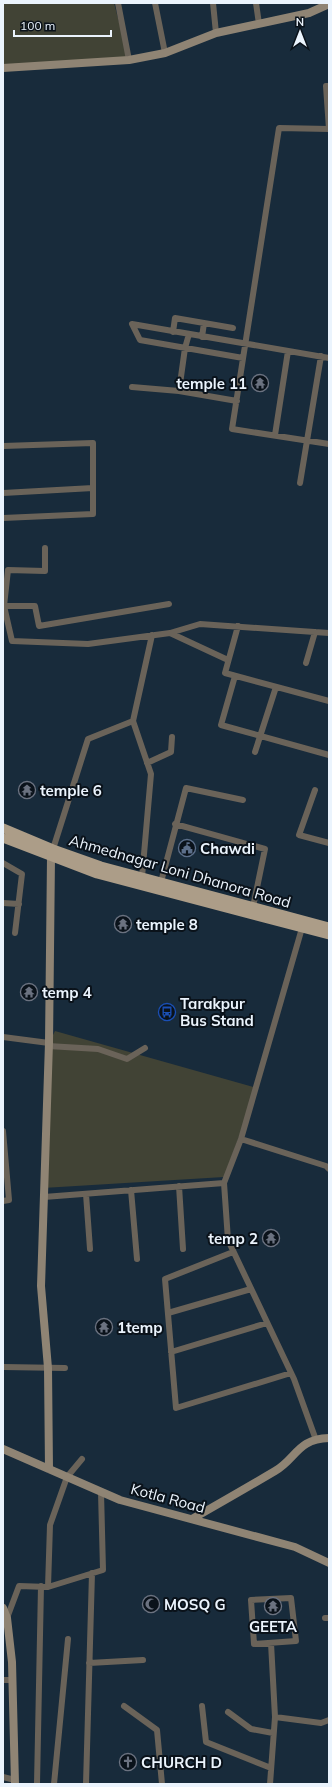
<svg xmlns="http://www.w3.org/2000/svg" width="332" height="1787" viewBox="0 0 332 1787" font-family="Mulish,sans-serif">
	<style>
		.green { fill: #414335 }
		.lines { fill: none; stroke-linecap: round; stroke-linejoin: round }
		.street { stroke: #6a6359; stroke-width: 6 }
		.secondary { stroke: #8f8474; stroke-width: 8 }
		.primary { stroke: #ac9d88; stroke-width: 9 }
		.labels { text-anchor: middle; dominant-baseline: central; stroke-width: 4; stroke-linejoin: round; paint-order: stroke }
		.poi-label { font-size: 15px; font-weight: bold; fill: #ebf4fd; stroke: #0a121a; text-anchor: start }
		.street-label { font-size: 15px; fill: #ebf4fd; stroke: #0a121a }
	</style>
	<rect width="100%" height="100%" fill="#182b3b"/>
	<path class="green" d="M3 3H114L129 60 3 67Z
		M55 1031 257 1088 224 1177 43 1188 49 1043Z"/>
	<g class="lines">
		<path class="street" d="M118 3 129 60
			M155 3 165 53
			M213 3 216 33
			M256 3 259 24
			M329 129 279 128 232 429 329 444
			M329 129 326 86H329
			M173 332 175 318 233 328
			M202 337 204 323
			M243 358 140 340 132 324 329 358
			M132 387 179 391 237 401
			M179 391 185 348 189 334
			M275 435 288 351
			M3 446 93 443V514L3 518
			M300 483 321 356
			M3 493 93 488
			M45 548V571L8 570 4 606H35L39 626 169 604
			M4 606 12 641 88 644 170 633 200 624 329 633
			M238 626 225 673 329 701
			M170 633 228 660
			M306 663 315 632
			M235 676 221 725 329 755
			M133 721 151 774 142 877
			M255 752 276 687
			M147 763 171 752 172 737
			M315 790 299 835 329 843
			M175 824 265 849 253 907
			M53 849 88 739 133 721 152 635
			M3 863 22 874 15 933
			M161 882 186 788 243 800
			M3 903 19 904
			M302 928 241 1139 326 1166 329 1169
			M3 1037 49 1043
			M48 1046 98 1049 127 1059 145 1048
			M3 1131 9 1200 3 1201
			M224 1183 241 1139
			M179 1186 183 1249
			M131 1190 137 1259
			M86 1194 90 1249
			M44 1197 224 1183 228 1240 294 1379 316 1440
			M233 1252 165 1279 176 1408 291 1373
			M168 1313 251 1289
			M171 1352 267 1323
			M3 1367 65 1368
			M48 1587 50 1525 67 1477 82 1459
			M291 1598 296 1641 254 1644 251 1600Z
			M5 1618H7L19 1586 48 1587 103 1570 101 1492
			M325 1618H329
			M89 1663 143 1660
			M3 1680H12
			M124 1706 157 1730 162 1784
			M202 1706 206 1742 271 1768
			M228 1712 251 1729 273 1733
			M275 1717 321 1723 329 1720
			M3 1777 15 1780
			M37 1784 41 1586
			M54 1784 68 1639
			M86 1784 92 1573
			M270 1784 275 1717 271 1643"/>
		<path class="secondary" d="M3 68 129 60 165 53 216 33 309 13 329 4
			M3 1449 120 1500 295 1547 329 1563
			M49 1469 48 1368 41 1286 49 1043 51 857
			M192 1519C220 1503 248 1487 275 1471 297 1458 297 1439 329 1438
			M3 1608 7 1618 12 1662 15 1784"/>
		<path class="primary" d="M3 828 53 849 101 866 329 927
			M3 838 97 874 329 935"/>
	</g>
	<defs>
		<g id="temple-ring" transform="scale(0.9)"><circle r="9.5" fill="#0a121a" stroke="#6b7280" stroke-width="1.5"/><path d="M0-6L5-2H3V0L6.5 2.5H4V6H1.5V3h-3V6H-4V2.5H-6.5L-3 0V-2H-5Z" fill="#6b7280"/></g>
		<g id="civic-ring" transform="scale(0.9)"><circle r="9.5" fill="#0a121a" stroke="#5c6f8a" stroke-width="1.5"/><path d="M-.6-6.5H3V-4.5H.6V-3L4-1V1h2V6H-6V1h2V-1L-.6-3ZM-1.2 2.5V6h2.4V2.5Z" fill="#5c6f8a"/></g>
		<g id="bus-ring" transform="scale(0.9)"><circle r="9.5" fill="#0a121a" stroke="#1a4fb4" stroke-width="1.5"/><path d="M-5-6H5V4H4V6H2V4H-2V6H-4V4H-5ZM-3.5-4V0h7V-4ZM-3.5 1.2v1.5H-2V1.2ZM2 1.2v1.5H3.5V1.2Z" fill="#1a4fb4"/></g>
		<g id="mosque-ring" transform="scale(0.9)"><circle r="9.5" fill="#0a121a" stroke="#6b7280" stroke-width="1.5"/><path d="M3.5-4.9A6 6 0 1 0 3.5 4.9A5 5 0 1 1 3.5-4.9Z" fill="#6b7280"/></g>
		<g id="church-ring" transform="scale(0.9)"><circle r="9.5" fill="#0a121a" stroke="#6b7280" stroke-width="1.5"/><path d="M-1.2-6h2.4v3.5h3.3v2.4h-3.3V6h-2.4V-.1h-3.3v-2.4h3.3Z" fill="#6b7280"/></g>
	</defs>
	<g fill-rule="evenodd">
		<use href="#temple-ring" x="260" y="383"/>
		<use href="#temple-ring" x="27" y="790"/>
		<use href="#civic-ring" x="187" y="848"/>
		<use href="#temple-ring" x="123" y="924"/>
		<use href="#temple-ring" x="29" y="992"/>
		<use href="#bus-ring" x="167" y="1012"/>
		<use href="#temple-ring" x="271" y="1238"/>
		<use href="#temple-ring" x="104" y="1327"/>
		<use href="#mosque-ring" x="151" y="1604"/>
		<use href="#temple-ring" x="273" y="1606"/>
		<use href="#church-ring" x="128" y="1762"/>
	</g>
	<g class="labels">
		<g class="poi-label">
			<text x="247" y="383" text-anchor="end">temple 11</text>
			<text x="40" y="790">temple 6</text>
			<text x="200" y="848">Chawdi</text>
			<text x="136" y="924">temple 8</text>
			<text x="42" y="992">temp 4</text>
			<text x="180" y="1003">Tarakpur<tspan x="180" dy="17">Bus Stand</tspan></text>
			<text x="258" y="1238" text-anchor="end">temp 2</text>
			<text x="117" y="1327">1temp</text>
			<text x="164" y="1604">MOSQ G</text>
			<text x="273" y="1626" text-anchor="middle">GEETA</text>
			<text x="141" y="1762">CHURCH D</text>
		</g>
		<g class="street-label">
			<text transform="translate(180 871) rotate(16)">Ahmednagar Loni Dhanora Road</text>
			<text transform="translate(168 1498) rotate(15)">Kotla Road</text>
		</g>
	</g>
	<rect width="332" height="1787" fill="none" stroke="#ebf4fd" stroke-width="8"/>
	<g transform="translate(300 32)" stroke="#0a121a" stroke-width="3" paint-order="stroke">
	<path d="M0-3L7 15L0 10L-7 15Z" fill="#ebf4fd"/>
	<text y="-6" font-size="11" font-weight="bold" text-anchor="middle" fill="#ebf4fd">N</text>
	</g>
	<path d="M14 30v6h97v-6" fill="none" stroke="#ebf4fd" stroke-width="2"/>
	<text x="20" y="30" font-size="12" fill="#ebf4fd" stroke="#0a121a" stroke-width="3" paint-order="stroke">100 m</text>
</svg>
